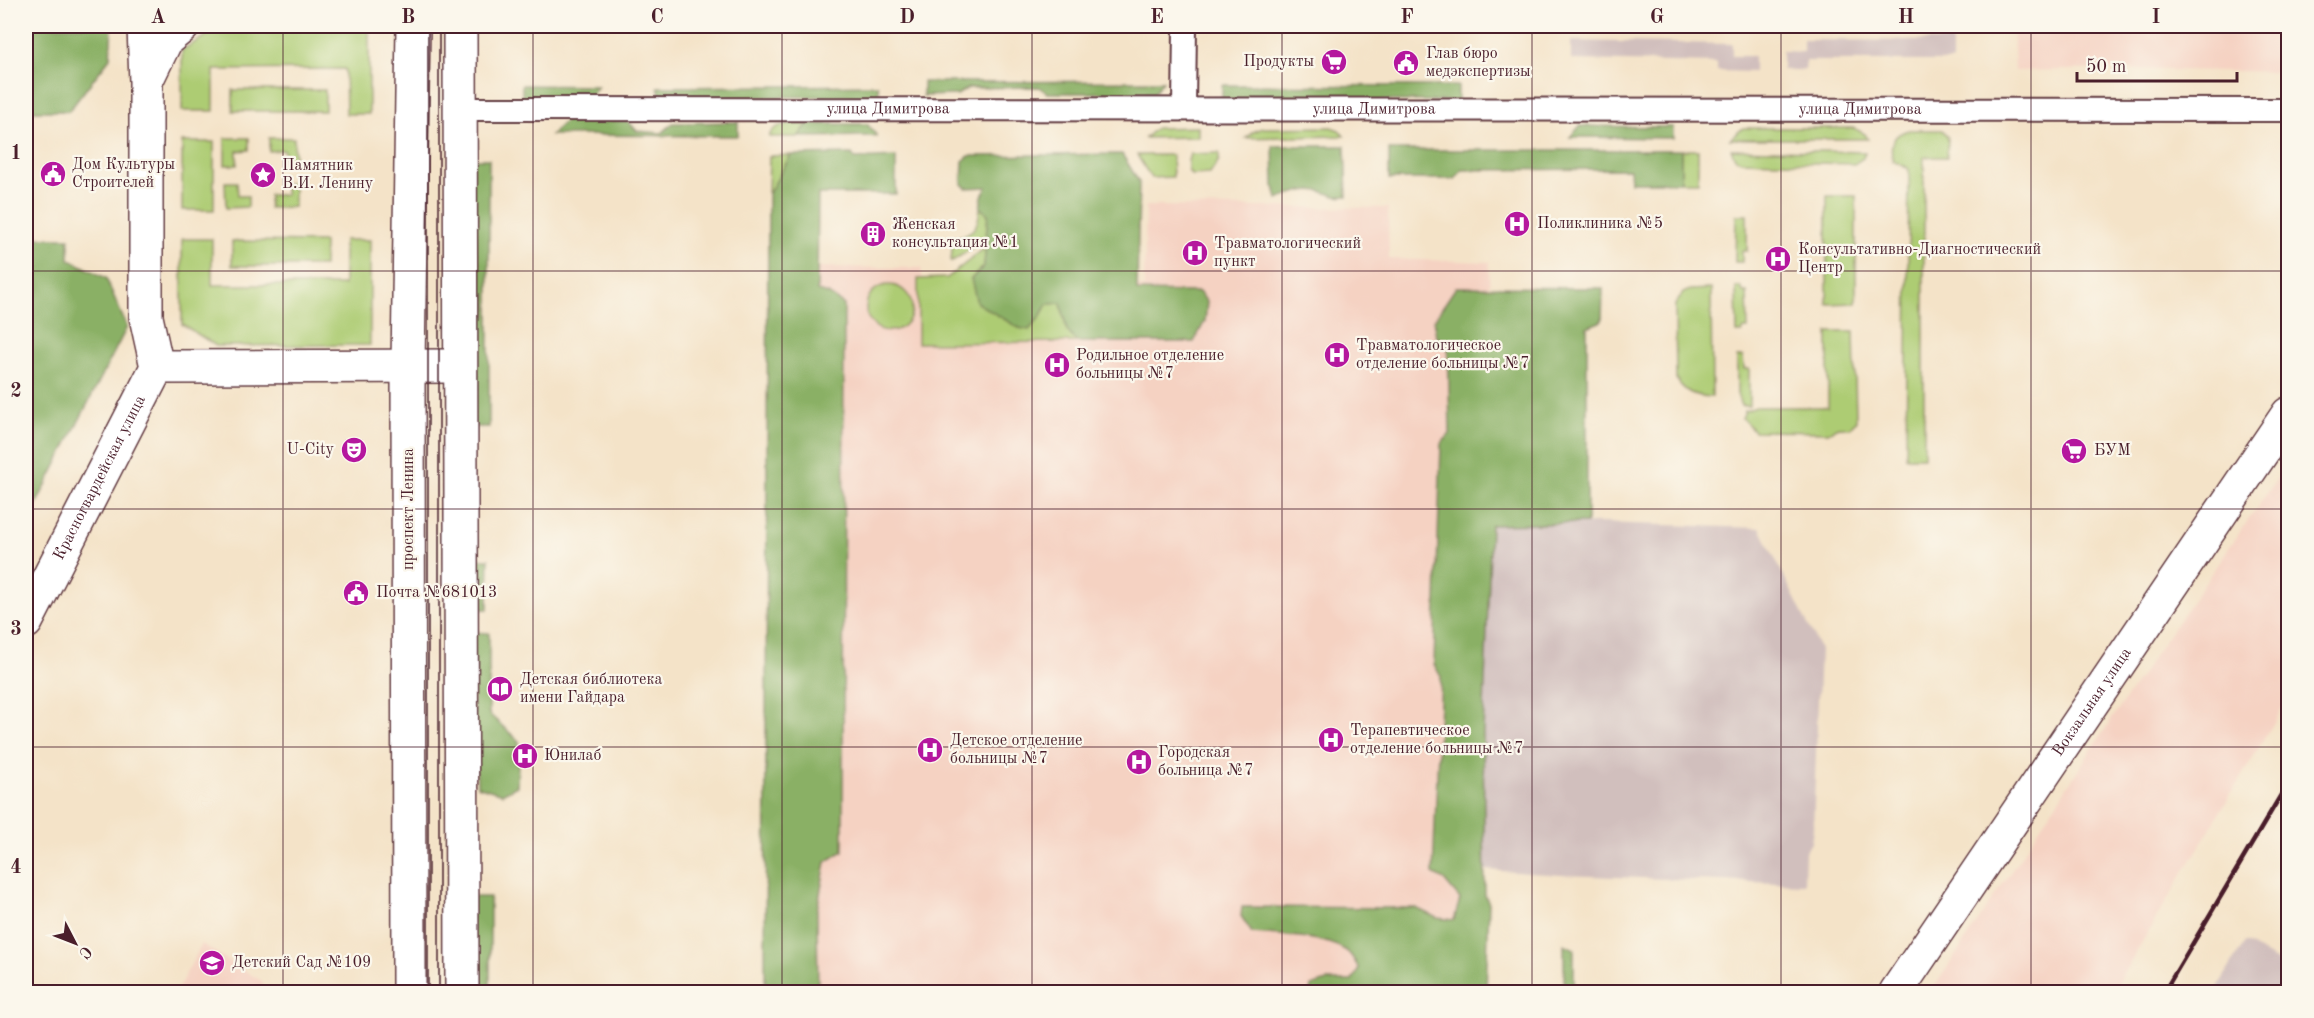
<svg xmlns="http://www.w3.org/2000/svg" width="2314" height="1018" viewBox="0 0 2314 1018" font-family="'Old Standard TT',serif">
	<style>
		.built { fill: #f5d2c2 }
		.industrial { fill: #d1bfbd }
		.green { fill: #adcc73; stroke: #7c764f; stroke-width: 1.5 }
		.forest { fill: #8ab065; stroke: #6a6848; stroke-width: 1.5 }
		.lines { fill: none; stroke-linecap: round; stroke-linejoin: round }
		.street-casing { stroke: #643c43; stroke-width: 26 }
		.secondary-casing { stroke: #643c43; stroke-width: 36 }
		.highway-casing { stroke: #643c43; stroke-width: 36 }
		.street { stroke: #fff; stroke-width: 22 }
		.secondary { stroke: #fff; stroke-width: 33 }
		.highway { stroke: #fff; stroke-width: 33 }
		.tram { stroke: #4a1f2b; stroke-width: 1.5 }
		.rail { stroke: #4a1f2b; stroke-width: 4.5 }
		.grid { fill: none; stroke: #4a1f2b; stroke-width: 1.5; stroke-opacity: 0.55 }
		.labels { text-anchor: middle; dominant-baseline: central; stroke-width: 4.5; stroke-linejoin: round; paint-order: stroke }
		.poi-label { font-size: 16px; fill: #4a1f2b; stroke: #fbf7ec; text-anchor: start }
		.street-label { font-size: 16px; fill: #4a1f2b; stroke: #fbf7ec }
		.neatline { fill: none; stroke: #4a1f2b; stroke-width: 2 }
		.grid-label { font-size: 20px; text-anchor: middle; font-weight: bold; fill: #4a1f2b }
	</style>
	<rect width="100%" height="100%" fill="#fbf7ec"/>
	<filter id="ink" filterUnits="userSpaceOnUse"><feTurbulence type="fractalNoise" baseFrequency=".0167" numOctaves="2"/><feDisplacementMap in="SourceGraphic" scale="12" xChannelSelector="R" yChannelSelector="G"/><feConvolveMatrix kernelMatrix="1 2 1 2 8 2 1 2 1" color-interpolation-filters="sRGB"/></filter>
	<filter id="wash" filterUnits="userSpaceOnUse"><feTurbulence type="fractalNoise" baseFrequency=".008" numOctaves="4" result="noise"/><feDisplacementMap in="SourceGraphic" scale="24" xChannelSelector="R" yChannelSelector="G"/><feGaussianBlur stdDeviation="1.35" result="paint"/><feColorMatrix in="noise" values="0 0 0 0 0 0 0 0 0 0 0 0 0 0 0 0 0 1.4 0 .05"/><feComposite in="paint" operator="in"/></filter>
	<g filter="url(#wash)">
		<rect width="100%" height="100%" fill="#f4e3c8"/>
		<path class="built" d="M2013 26H2288V72L2114 69 2015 71Z
			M1146 206 1388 208 1389 259 1489 262 1491 361 1465 992H803L807 267 921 268 923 283 1144 287Z
			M2288 463V699L2112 992H1931L2149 663Z
			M202 944 263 982V992H176Z"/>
		<path class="industrial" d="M1803 40 1952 41V61H1806L1805 70H1782V51L1803 52Z
			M1571 41 1732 44V56H1754V72L1717 71V63L1571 60Z
			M1601 523 1760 528 1820 649 1813 829 1811 843 1805 851 1804 884 1561 875 1485 870 1483 734 1491 525Z
			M2245 942 2285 966 2284 992H2215Z"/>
		<path class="green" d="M223 26H369V114H346L345 69 214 70V111H182V50Z
			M233 90H325V111H233Z
			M808 124 798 137H769C774 121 794 124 808 124Z
			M1198 127V137L1145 138 1156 128Z
			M1331 127 1339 130 1344 136 1246 138 1253 132 1263 128Z
			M1743 128H1854L1865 134 1868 139H1730Z
			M1909 130H1942L1948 137 1947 157H1924V457H1906L1909 169 1893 161C1889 145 1892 134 1909 130Z
			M225 138H249V150L237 151V165H225Z
			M269 138H294L295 164H285L284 150 269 151Z
			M182 142H214V210H182Z
			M1731 149 1865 152 1863 158 1854 164 1741 161 1735 158Z
			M1681 150H1698V182H1681Z
			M1219 153V160L1210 174 1191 175C1186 169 1187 162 1190 154Z
			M791 155 768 195 769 156Z
			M1137 155H1172L1173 177 1151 178Z
			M225 182H237L238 196H248V207L226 208Z
			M294 183V207L269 208V195H285V184Z
			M1827 196H1856V303L1827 304Z
			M980 208 988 214 986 239 951 262 953 238C973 234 978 228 980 208Z
			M1736 215H1747V251H1742V262H1735Z
			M182 239H212V285H344V240H370V345L216 346 182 324Z
			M232 241 324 242V266H232Z
			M986 247 984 266 1040 317 1047 304 1061 303 1067 331 1077 342 918 343V279L947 278Z
			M866 308a23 23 0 1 1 46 0a23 23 0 1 1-46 0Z
			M1736 287H1741L1743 292H1747L1748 329H1744L1742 333H1737Z
			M1711 289 1712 397C1695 396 1686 394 1676 379L1675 305 1683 293 1690 290Z
			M1828 332H1854L1856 420 1850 428 1838 427 1828 432 1754 431 1742 418 1745 411 1756 407H1828Z
			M1737 357H1743L1744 369H1749V406H1741L1737 394Z"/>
		<path class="forest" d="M26 26H112L110 58 69 111H26Z
			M1163 81 1154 93H1047L1039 87 968 88 957 95 923 96V82Z
			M522 85 598 86 588 100 522 99Z
			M878 85 879 96 665 98 660 94 658 87Z
			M1222 85 1458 86V101L1222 100Z
			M566 120 628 121 637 131 662 133 673 123 738 122V136L551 135Z
			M808 124H867L877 136 798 137Z
			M1580 126 1673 127V138L1570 137Z
			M1345 146 1347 196C1333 198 1331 193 1319 191 1305 188 1291 194 1277 199L1274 186 1273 146Z
			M1389 150H1681V182H1631L1630 169 1462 170 1455 179H1389Z
			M852 154 855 159 896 157V194H818L817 291 828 294 844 305 843 851 826 862 817 910 818 992H765L768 195 791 155Z
			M1122 154 1139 182 1137 291 1199 292 1207 302 1205 321 1194 342H1077L1067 331 1061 303 1047 304 1040 317 1029 330 1019 328 977 303 971 279 984 266 988 214 980 208 982 196 987 187 966 188 962 184 963 161 969 156Z
			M470 159H489V427H469Z
			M26 238H69V259L106 278 127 327 26 524C25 499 23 472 26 447 27 431 30 420 26 404Z
			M1456 287 1603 288 1602 321 1587 327V523L1491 525 1483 734 1485 895 1489 903 1486 992H1310L1311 986 1327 981H1352L1359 969C1355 962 1352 954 1345 950 1321 936 1280 935 1252 933L1241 916 1242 907 1416 908 1437 918 1454 920 1460 899 1444 880 1433 874 1441 677 1434 664 1441 444 1450 434 1448 340 1436 337 1434 320Z
			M469 559H489L488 609 469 610Z
			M470 632 489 633V714L519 741 517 786 502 794 477 786Z
			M470 897H490V992H470Z
			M1564 944 1574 949V992H1564Z"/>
	</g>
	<g filter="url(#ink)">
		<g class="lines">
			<g class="street-casing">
				<g id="street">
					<path id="s1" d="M460 109 2288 110"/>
					<path d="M1184 109 1185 26"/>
				</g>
			</g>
			<g class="secondary-casing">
				<g id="secondary">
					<path d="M148 77 166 40 183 26"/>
					<path d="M157 367 460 366"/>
					<path id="s2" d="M26 622 157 367 146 317V82L144 26"/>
					<path id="s3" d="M1896 992 2288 414"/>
				</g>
			</g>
			<g class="highway-casing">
				<path id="highway" d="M460 26 462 992
					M409 992 408 365 413 26"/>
			</g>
			<use href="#street" class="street"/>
			<use href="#secondary" class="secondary"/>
			<use href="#highway" class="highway"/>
			<path class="tram" d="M428 992V26
				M439 992V26"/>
			<path class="rail" d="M2164 992 2288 783"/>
		</g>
	</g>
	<path class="grid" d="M283 26V992M533 26V992M782 26V992M1032 26V992M1282 26V992M1532 26V992M1781 26V992M2031 26V992M26 271H2288M26 509H2288M26 747H2288"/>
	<defs>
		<g id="supermarket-disc" transform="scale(1.35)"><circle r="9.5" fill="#b5179e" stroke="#fbf7ec"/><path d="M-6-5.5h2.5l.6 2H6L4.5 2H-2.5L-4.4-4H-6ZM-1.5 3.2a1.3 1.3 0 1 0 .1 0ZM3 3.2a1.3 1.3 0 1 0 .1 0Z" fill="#fff"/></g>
		<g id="civic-disc" transform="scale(1.35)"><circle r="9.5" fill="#b5179e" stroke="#fbf7ec"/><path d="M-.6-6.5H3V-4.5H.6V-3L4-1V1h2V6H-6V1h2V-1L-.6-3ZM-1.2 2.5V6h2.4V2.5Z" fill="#fff"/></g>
		<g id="sight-disc" transform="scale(1.35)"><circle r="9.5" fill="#b5179e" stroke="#fbf7ec"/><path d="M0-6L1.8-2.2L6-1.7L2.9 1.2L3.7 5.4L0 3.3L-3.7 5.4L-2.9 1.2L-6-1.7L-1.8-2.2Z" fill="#fff"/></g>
		<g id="hospital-disc" transform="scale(1.35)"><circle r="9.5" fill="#b5179e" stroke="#fbf7ec"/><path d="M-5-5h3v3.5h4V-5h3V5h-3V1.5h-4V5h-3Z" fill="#fff"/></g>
		<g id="building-disc" transform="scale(1.35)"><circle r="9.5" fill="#b5179e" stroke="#fbf7ec"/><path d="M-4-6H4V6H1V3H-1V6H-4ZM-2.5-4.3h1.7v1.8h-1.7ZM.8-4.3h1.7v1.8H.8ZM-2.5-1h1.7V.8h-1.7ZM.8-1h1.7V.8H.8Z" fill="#fff"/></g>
		<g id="theatre-disc" transform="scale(1.35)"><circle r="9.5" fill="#b5179e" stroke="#fbf7ec"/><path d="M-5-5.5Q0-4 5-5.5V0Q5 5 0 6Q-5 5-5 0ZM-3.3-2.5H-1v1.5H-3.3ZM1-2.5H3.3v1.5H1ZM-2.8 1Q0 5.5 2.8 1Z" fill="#fff"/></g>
		<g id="library-disc" transform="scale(1.35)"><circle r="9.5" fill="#b5179e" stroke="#fbf7ec"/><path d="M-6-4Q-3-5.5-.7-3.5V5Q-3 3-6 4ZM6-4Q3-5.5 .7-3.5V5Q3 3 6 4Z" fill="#fff"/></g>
		<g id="school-disc" transform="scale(1.35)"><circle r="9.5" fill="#b5179e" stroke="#fbf7ec"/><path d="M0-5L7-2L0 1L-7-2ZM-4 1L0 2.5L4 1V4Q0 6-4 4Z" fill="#fff"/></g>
	</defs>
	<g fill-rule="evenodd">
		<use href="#supermarket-disc" x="1334" y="62"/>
		<use href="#civic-disc" x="1406" y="63"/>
		<use href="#civic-disc" x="53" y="174"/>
		<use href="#sight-disc" x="263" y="175"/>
		<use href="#hospital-disc" x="1517" y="224"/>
		<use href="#building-disc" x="873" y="234"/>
		<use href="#hospital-disc" x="1195" y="253"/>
		<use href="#hospital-disc" x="1778" y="259"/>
		<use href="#hospital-disc" x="1337" y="355"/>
		<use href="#hospital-disc" x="1057" y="365"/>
		<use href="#theatre-disc" x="354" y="450"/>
		<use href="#supermarket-disc" x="2074" y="451"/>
		<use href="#civic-disc" x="356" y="593"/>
		<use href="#library-disc" x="500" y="689"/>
		<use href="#hospital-disc" x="1331" y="740"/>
		<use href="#hospital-disc" x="930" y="750"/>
		<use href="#hospital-disc" x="525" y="756"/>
		<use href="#hospital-disc" x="1139" y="762"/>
		<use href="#school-disc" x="212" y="963"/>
	</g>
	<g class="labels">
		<g class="poi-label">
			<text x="1426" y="54">Глав бюро<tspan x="1426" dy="18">медэкспертизы</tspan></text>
			<text x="1314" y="62" text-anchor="end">Продукты</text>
			<text x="72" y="165">Дом Культуры<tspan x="72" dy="18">Строителей</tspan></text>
			<text x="282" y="166">Памятник<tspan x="282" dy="18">В.И. Ленину</tspan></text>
			<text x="1537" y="224">Поликлиника №5</text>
			<text x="892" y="225">Женская<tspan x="892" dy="18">консультация №1</tspan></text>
			<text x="1214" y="244">Травматологический<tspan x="1214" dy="18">пункт</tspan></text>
			<text x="1798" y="250">Консультативно-Диагностический<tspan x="1798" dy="18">Центр</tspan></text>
			<text x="1356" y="346">Травматологическое<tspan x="1356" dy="18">отделение больницы №7</tspan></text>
			<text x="1076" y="356">Родильное отделение<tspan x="1076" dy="18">больницы №7</tspan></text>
			<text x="334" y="450" text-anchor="end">U-City</text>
			<text x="2094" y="451">БУМ</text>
			<text x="376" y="593">Почта №681013</text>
			<text x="520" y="680">Детская библиотека<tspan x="520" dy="18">имени Гайдара</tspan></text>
			<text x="1350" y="731">Терапевтическое<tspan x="1350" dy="18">отделение больницы №7</tspan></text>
			<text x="950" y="741">Детское отделение<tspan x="950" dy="18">больницы №7</tspan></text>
			<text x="1158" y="753">Городская<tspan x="1158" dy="18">больница №7</tspan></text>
			<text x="544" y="756">Юнилаб</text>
			<text x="232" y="963">Детский Сад №109</text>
		</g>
		<g class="street-label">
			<text stroke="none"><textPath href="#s1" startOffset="428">улица Димитрова</textPath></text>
			<text stroke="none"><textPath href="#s1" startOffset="914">улица Димитрова</textPath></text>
			<text stroke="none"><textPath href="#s1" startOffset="1400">улица Димитрова</textPath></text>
			<text stroke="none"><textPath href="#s2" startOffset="162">Красногвардейская улица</textPath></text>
			<text transform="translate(409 509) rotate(-90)">проспект Ленина</text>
			<text stroke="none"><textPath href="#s3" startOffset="350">Вокзальная улица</textPath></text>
		</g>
	</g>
	<rect width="2314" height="1018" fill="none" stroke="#fbf7ec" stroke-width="66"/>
	<g transform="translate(75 943) rotate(132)" stroke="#fbf7ec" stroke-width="4.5" paint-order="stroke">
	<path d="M0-4.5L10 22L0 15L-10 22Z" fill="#4a1f2b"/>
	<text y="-9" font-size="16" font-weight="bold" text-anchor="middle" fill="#4a1f2b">С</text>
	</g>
	<path d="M2077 72v9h160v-9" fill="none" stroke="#4a1f2b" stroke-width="3"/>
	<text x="2086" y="72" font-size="18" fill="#4a1f2b" stroke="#fbf7ec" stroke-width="4.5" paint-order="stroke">50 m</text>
	<rect x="33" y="33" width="2248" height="952" class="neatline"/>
	<g class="grid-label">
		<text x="158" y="23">A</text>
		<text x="408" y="23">B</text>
		<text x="657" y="23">C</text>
		<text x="907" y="23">D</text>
		<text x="1157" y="23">E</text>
		<text x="1407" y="23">F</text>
		<text x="1657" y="23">G</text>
		<text x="1906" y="23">H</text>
		<text x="2156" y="23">I</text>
		<text x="16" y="159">1</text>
		<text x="16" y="397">2</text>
		<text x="16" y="635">3</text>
		<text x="16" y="873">4</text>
	</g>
</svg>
